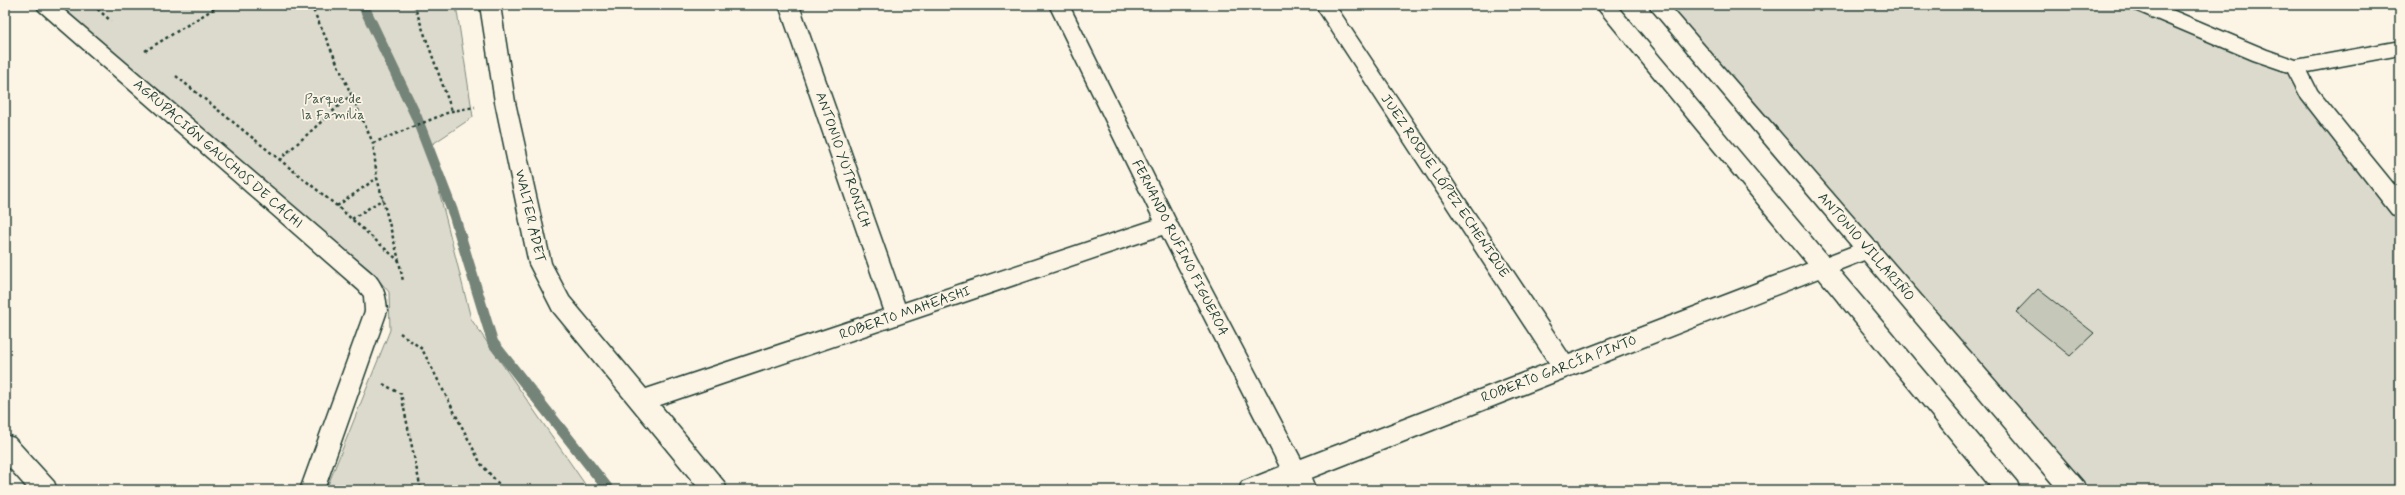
<svg xmlns="http://www.w3.org/2000/svg" width="2405" height="495" viewBox="0 0 2405 495" font-family="Mynerve,sans-serif">
	<style>
		.green { fill: #dcdacc; stroke: #7e8c80 }
		.lines { fill: none; stroke-linecap: round; stroke-linejoin: round }
		.stream { stroke: #758479; stroke-width: 11 }
		.building { fill: #c5c7b9; stroke: #1f3d34 }
		.minor-casing { stroke: #1f3d34; stroke-width: 3 }
		.tertiary-casing { stroke: #1f3d34; stroke-width: 3 }
		.path { stroke: #1f3d34; stroke-width: 2.5; stroke-dasharray: 3 3; stroke-linecap: butt }
		.minor { fill: #fcf5e5; fill-rule: evenodd }
		.tertiary { fill: #fcf5e5; fill-rule: evenodd }
		.labels { text-anchor: middle; dominant-baseline: central; stroke-width: 3.5; stroke-linejoin: round; paint-order: stroke }
		.park-label { font-size: 14px; fill: #455c52; stroke: #fcf5e5 }
		.street-label { font-size: 14px; fill: #1f3d34; stroke: #fcf5e5 }
	</style>
	<rect width="100%" height="100%" fill="#fcf5e5"/>
	<filter id="ink" filterUnits="userSpaceOnUse"><feTurbulence type="fractalNoise" baseFrequency=".025" numOctaves="2"/><feDisplacementMap in="SourceGraphic" scale="8" xChannelSelector="R" yChannelSelector="G"/><feConvolveMatrix kernelMatrix="1 2 1 2 8 2 1 2 1" color-interpolation-filters="sRGB"/></filter>
	<g filter="url(#ink)">
		<path class="green" d="M48 5H456L473 117 428 147 471 319 589 490H326L390 330 389 292 371 271Z
			M1658 5H2148L2296 67 2400 198V490H2075Z"/>
		<g class="lines">
			<path class="stream" d="M363 5 416 116 454 215 493 343 609 490"/>
		</g>
		<path class="building" d="M2038 289 2094 333 2070 356 2016 312Z"/>
		<g class="lines">
			<g class="minor-casing">
				<path id="minor" d="M36 5H58L375 276C384 288 386 296 387 311L324 490H300L365 311 364 296 359 290 39 10Z
					M480 5H500L515 102 551 263 569 297 646 389 884 310 779 5H799L904 303 1154 220 1049 5H1069L1176 221 1301 459 1549 363 1315 5H1335L1569 355 1861 243 1869 240 1877 243 1880 249 1877 255 1311 478 1316 490H1291L1289 486 1280 490H1239L1242 482 1280 467 1162 235 660 405 724 482 727 490H700L553 311 529 264 495 102Z
					M2132 5H2160L2267 50 2296 60 2400 41V55L2308 72 2317 90 2400 192V217L2392 214 2302 99 2288 72 2253 60 2135 10Z
					M5 435 14 438 54 482 57 490H29L5 463Z"/>
			</g>
			<g class="tertiary-casing">
				<path id="tertiary" d="M1595 5H1616L2017 482 2020 490H1993Z
					M1648 5H1669L2083 482 2086 490H2058Z"/>
			</g>
			<path class="path" d="M93 5 111 21
				M311 5 373 143 377 178 399 260
				M414 5 452 111
				M145 51 220 5
				M176 76 337 206 399 261 403 281
				M373 143 452 111 475 107
				M279 160 352 94
				M337 206 377 178
				M352 219 383 199
				M400 333 422 349 481 464 504 490
				M383 384 401 394 421 490"/>
			<use href="#minor" class="minor"/>
			<use href="#tertiary" class="tertiary"/>
		</g>
	</g>
	<g class="labels">
		<g class="park-label">
			<text x="333" y="99">Parque de<tspan x="333" dy="16">la Familia</tspan></text>
		</g>
		<g class="street-label">
			<text transform="translate(218 154) rotate(41)">AGRUPACIÓN GAUCHOS DE CACHI</text>
			<text transform="translate(843 160) rotate(71)">ANTONIO YUTRONICH</text>
			<text transform="translate(1445 186) rotate(56)">JUEZ ROQUE LÓPEZ ECHENIQUE</text>
			<text transform="translate(530 216) rotate(77)">WALTER ADET</text>
			<text transform="translate(1866 247) rotate(49)">ANTONIO VILLARIÑO</text>
			<text transform="translate(1180 248) rotate(63)">FERNANDO RUFINO FIGUEROA</text>
			<text transform="translate(905 313) rotate(-19)">ROBERTO MAHEASHI</text>
			<text transform="translate(1559 369) rotate(-21)">ROBERTO GARCÍA PINTO</text>
		</g>
	</g>
	<rect width="2405" height="495" fill="none" stroke="#fcf5e5" stroke-width="20"/>
	<rect x="10" y="10" width="2385" height="475" fill="none" stroke="#1f3d34" stroke-width="1.5" filter="url(#ink)"/>
</svg>
